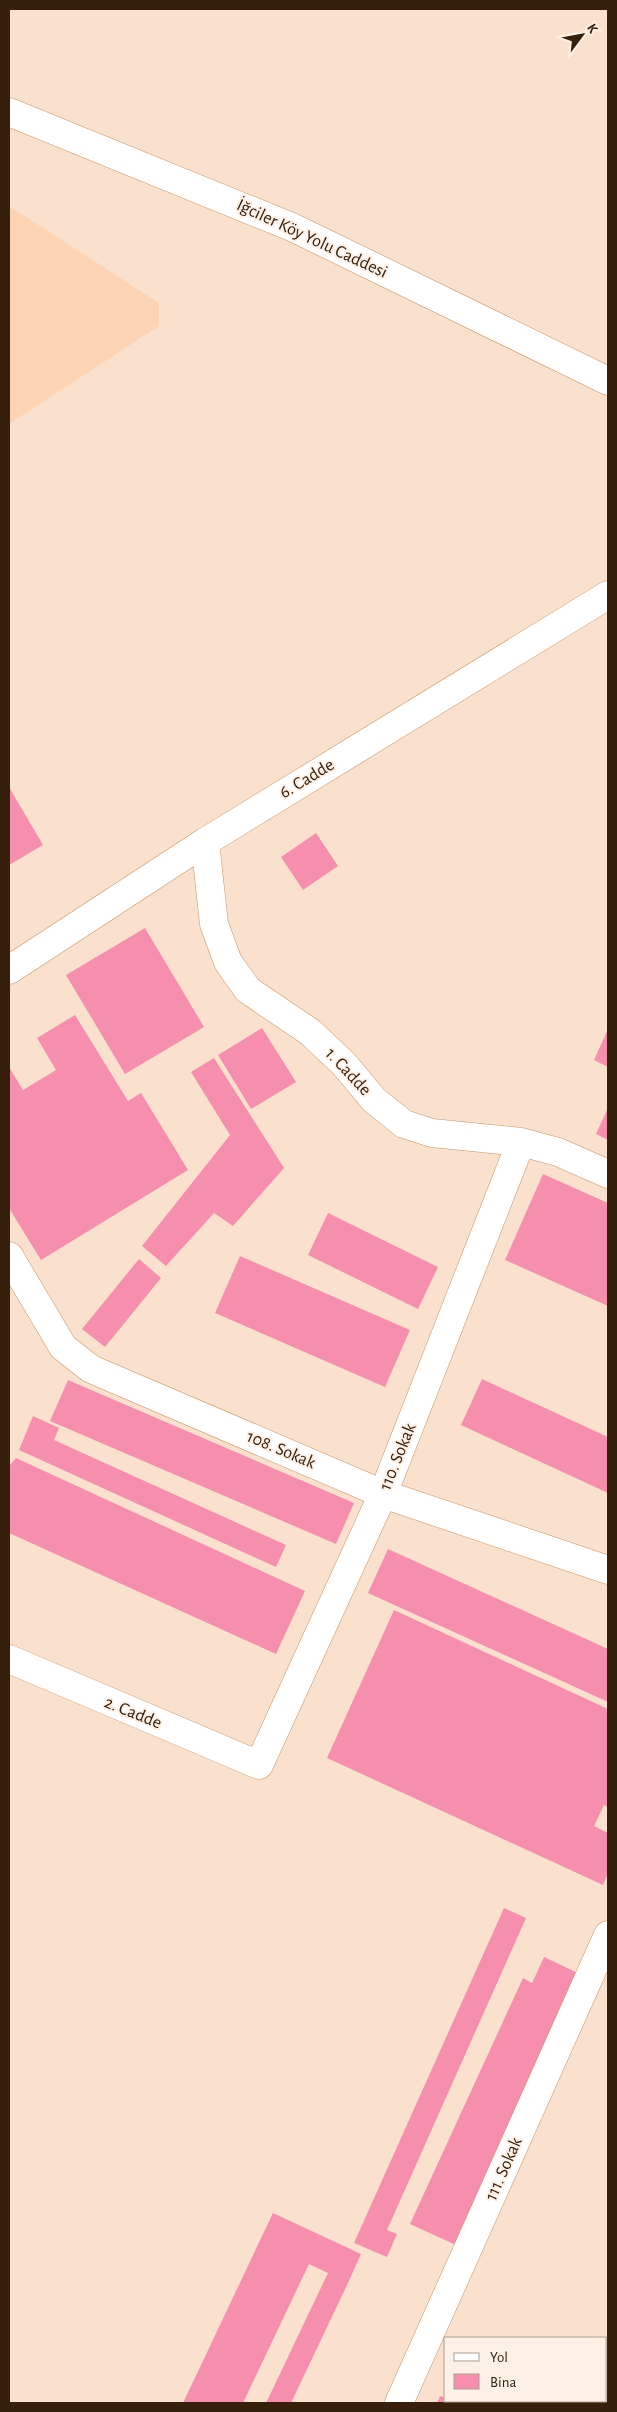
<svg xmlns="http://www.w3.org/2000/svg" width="617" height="2412" viewBox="0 0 617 2412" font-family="'Alegreya Sans',sans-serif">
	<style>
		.built { fill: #fcd4b3 }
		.building { fill: #f68fad }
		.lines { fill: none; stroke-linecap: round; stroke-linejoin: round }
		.minor-casing { stroke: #cb9362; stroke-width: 29 }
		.minor { stroke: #fff; stroke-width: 28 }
		.labels { text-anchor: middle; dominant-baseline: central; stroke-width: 4; stroke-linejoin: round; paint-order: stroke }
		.street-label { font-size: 18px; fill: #36200c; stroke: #fdf1e7 }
	</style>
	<rect width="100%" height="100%" fill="#f9e1cd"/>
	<path class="built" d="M9 206 159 303V326L9 424Z"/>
	<path class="building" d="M9 787 43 845 9 865Z
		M316 833 338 866 303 890 281 857Z
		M145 928 204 1027 125 1074 66 975Z
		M75 1015 128 1101 141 1093 188 1170 41 1260 9 1208V1067L23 1090 56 1070 37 1038Z
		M262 1028 296 1082 251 1109 218 1055Z
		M608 1029V1067L594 1060Z
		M214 1058 284 1168 233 1226 214 1213 166 1266 142 1246 230 1135 191 1072Z
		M608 1108V1140L596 1134Z
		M543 1174 608 1203V1306L505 1260Z
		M328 1213 438 1267 418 1309 308 1255Z
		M240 1256 410 1330 385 1387 215 1313Z
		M139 1259 161 1278 105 1347 82 1329Z
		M482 1379 608 1437V1493L461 1425Z
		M68 1380 354 1503 336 1544 50 1421Z
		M33 1416 59 1428 54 1440 286 1545 276 1567 19 1450Z
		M16 1458 305 1591 276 1654 9 1533V1466Z
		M388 1549 608 1649V1702L368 1593Z
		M394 1610 608 1709V1807L604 1805 594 1826 608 1833V1873L603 1885 327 1758Z
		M504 1908 526 1918 387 2230 397 2234 387 2257 354 2243Z
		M544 1957 582 1975 458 2246 410 2224 523 1978 532 1983Z
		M273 2213 361 2254 348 2283 291 2403H266L328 2273 309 2264 243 2403H183Z
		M440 2396 446 2398V2401L457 2403H437Z"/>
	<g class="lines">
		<g class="minor-casing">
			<path id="minor" d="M9 112 294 228 608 381
				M205 842 214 924 228 962 248 990 310 1032 344 1064 374 1100 404 1124 432 1133 521 1142 558 1152 608 1174
				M9 970 205 842 608 595
				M9 1256 63 1347 91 1369 383 1494 608 1570
				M9 1659 259 1765 383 1494 521 1142
				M399 2403 608 1935"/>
		</g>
		<use href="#minor" class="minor"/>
	</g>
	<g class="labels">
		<g class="street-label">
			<text transform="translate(312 239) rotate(25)">İğciler Köy Yolu Caddesi</text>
			<text transform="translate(307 779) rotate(-31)">6. Cadde</text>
			<text transform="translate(348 1072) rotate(47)">1. Cadde</text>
			<text transform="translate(281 1450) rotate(23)">108. Sokak</text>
			<text transform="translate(398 1457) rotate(-68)">110. Sokak</text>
			<text transform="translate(133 1713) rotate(22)">2. Cadde</text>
			<text transform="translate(504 2169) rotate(-66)">111. Sokak</text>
		</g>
	</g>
	<rect width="617" height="2412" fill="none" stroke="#36200c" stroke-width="20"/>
	<rect x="444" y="2337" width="162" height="65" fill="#fdf1e7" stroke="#ad9d8f"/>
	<rect x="454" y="2353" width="25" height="8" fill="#ffffff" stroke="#ad9d8f"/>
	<text x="490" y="2362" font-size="15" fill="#36200c">Yol</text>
	<rect x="454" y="2374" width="25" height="15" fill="#f68fad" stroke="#ad9d8f"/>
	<text x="490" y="2387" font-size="15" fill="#36200c">Bina</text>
	<g transform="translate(582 35) rotate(58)" stroke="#fdf1e7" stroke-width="4" paint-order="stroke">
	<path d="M0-4L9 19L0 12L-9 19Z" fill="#36200c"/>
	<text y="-8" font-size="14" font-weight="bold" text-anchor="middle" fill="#36200c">K</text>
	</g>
</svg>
